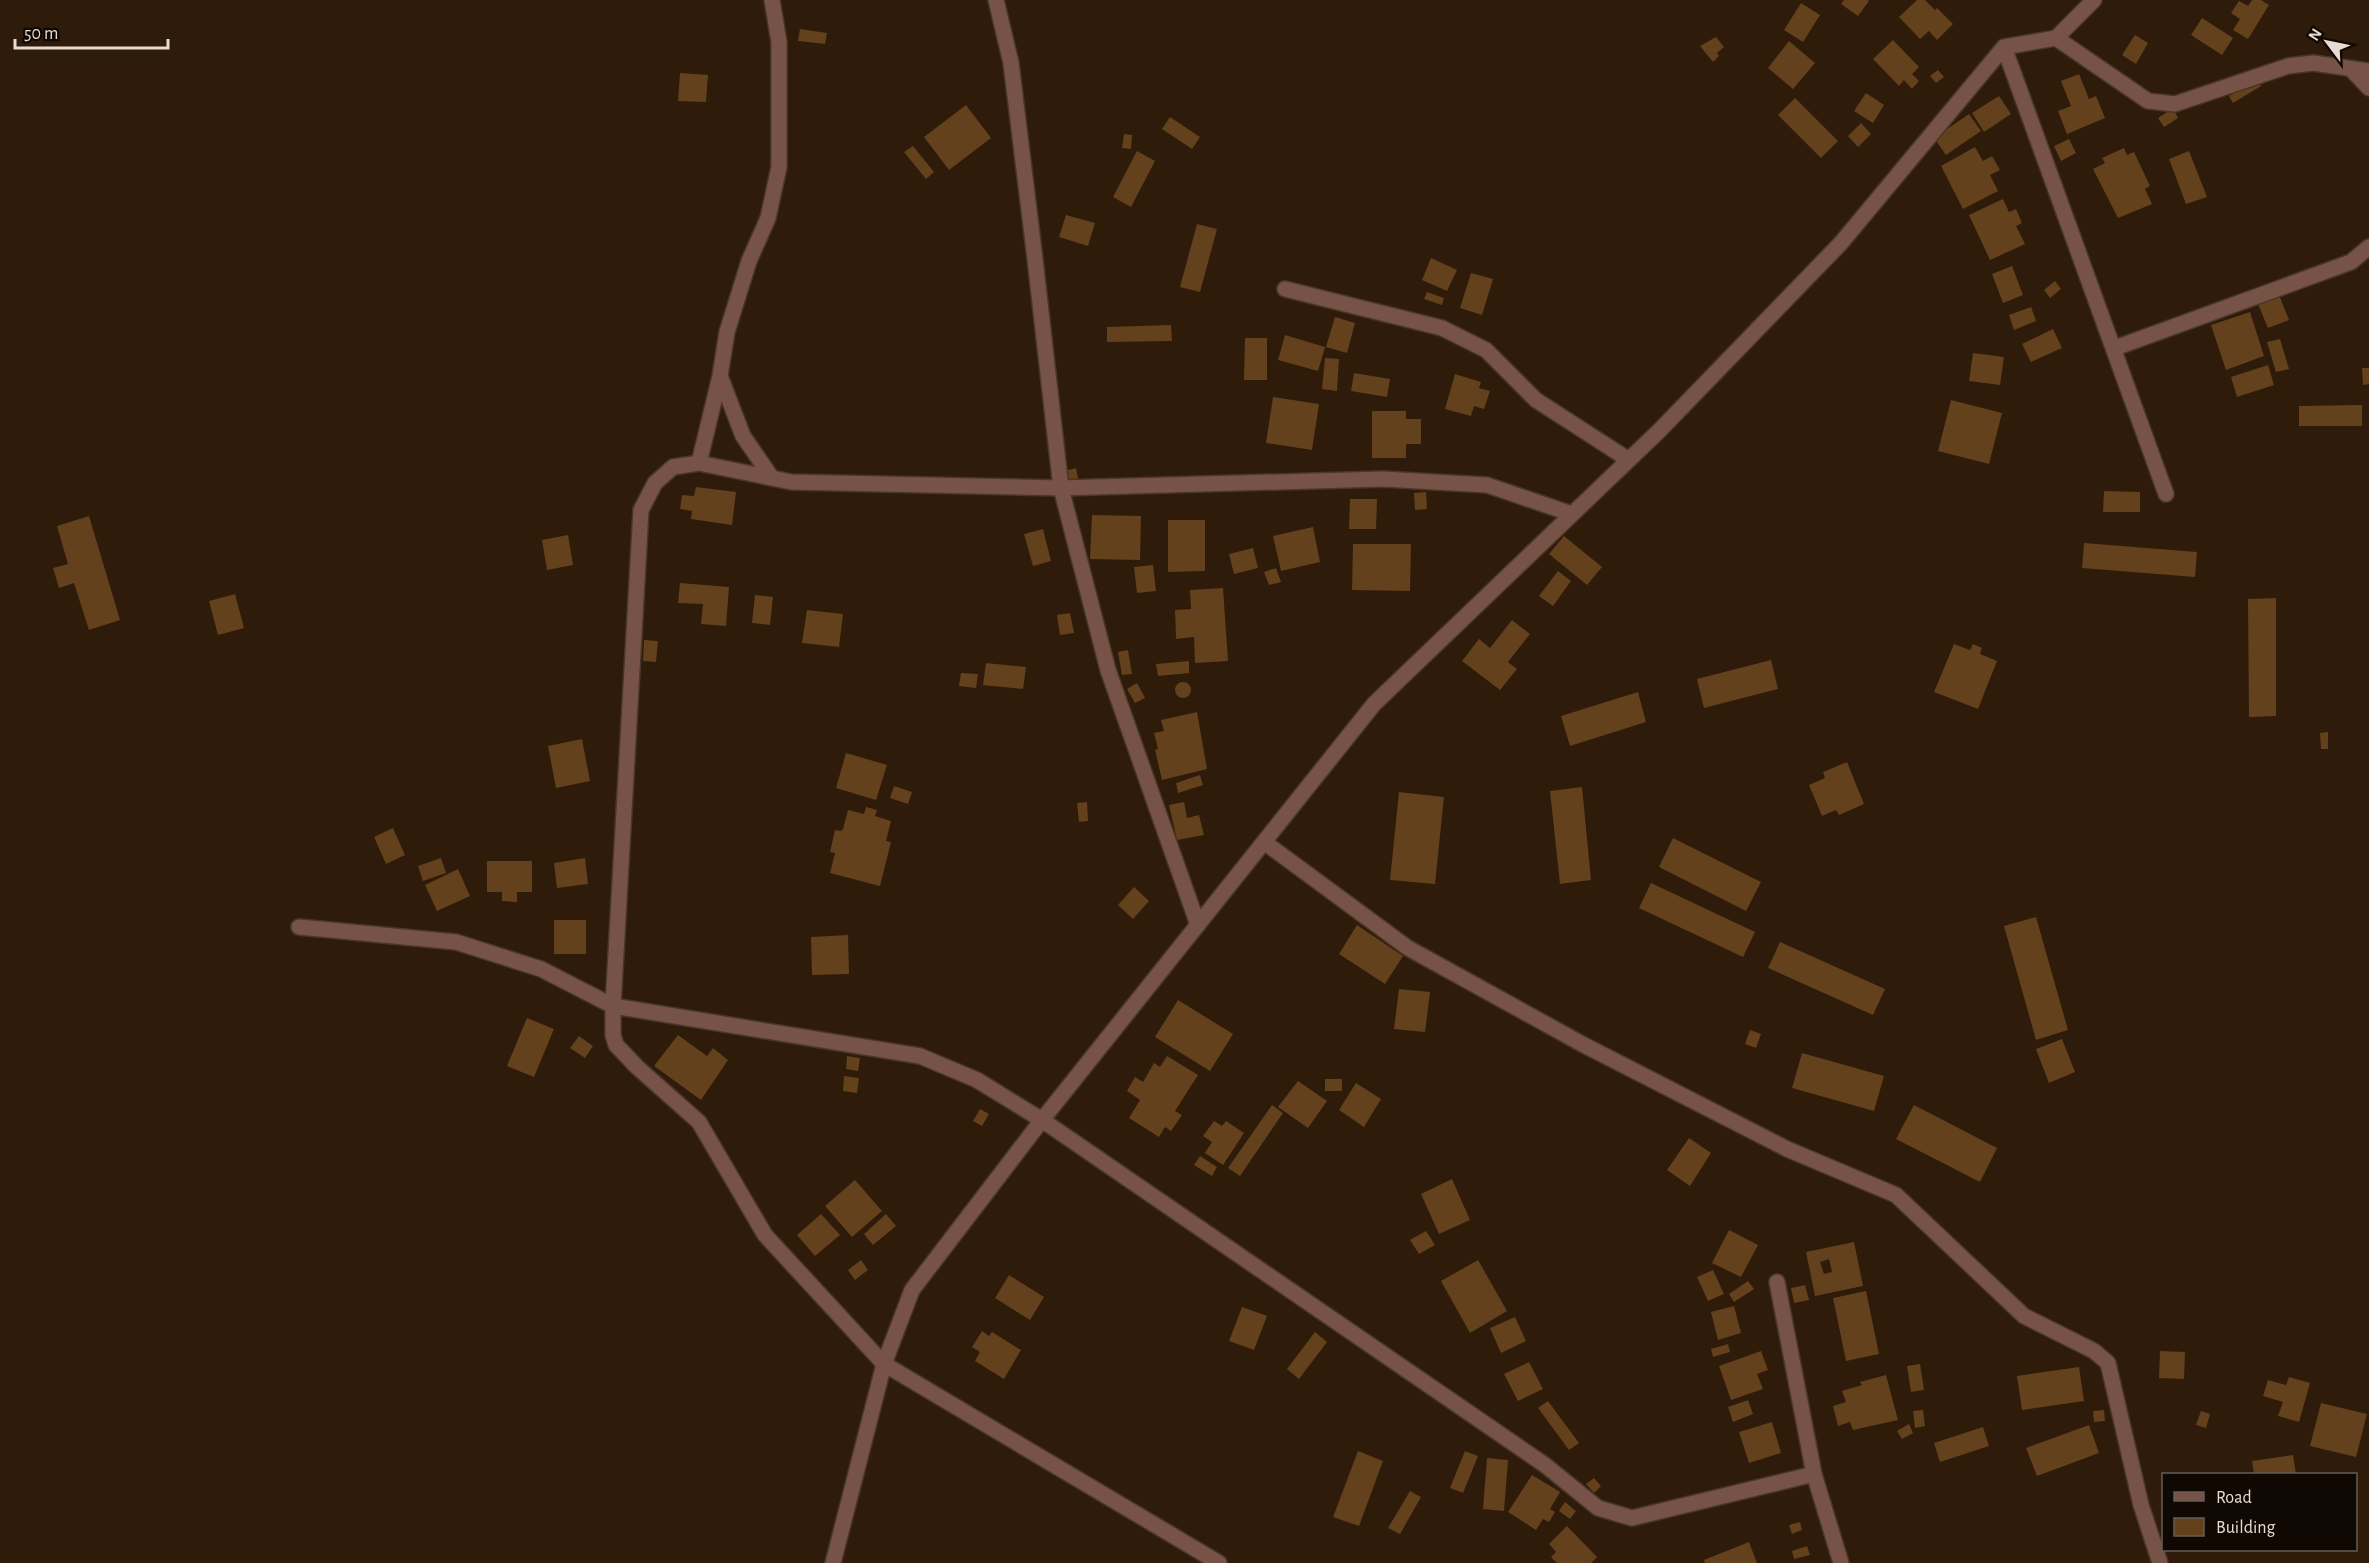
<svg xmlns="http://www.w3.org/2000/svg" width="2369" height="1563" viewBox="0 0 2369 1563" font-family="'Alegreya Sans',sans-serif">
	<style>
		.building { fill: #63411c; fill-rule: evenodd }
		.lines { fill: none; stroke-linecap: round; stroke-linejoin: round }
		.minor-casing { stroke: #483626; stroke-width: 18 }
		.minor { stroke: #775247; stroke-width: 15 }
	</style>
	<rect width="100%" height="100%" fill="#2e1b0a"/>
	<path class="building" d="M1844 0H1868L1869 1 1858 16 1841 4Z
		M1917 0H1925L1935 10 1937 8 1953 24 1937 40 1929 31 1920 39 1899 17Z
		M2252 0H2261L2269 5 2248 39 2233 30 2240 19 2231 13 2239 1 2248 6Z
		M1801 3 1820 15 1803 42 1784 30Z
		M2202 18 2233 38 2222 55 2191 35Z
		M800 29 827 33 825 44 798 41Z
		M2135 35 2148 43 2136 64 2122 55Z
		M1716 37 1724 47 1717 53 1719 56 1713 62 1700 46Z
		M1893 40 1919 67 1912 74 1919 81 1912 89 1904 80 1899 86 1873 59Z
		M1789 41 1815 63 1793 89 1768 68Z
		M1938 70 1944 77 1936 83 1930 76Z
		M680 73 708 75 706 102 678 101Z
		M2079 74 2089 99 2096 96 2105 118 2067 134 2058 111 2071 106 2061 81Z
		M2258 80 2261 86 2233 103 2229 96Z
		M1866 93 1884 105 1873 123 1854 111Z
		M1999 96 2011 114 1984 132 1972 113Z
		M1795 98 1838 141 1821 158 1778 115Z
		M966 105 991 138 949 170 924 137Z
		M2173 108 2178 118 2164 127 2158 118Z
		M1969 114 1981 131 1946 155 1934 138Z
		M1170 117 1200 137 1192 149 1162 129Z
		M1861 123 1871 134 1858 147 1848 136Z
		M1124 134 1132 135 1131 149 1122 148Z
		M2069 139 2076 153 2061 161 2054 146Z
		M913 146 934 172 926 179 904 152Z
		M1975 147 1983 161 1992 156 2000 170 1990 175 1998 191 1963 209 1941 166Z
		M2124 148 2127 155 2134 152 2150 186 2145 189 2152 204 2118 218 2093 169 2105 163 2102 158Z
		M1137 151 1155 161 1131 207 1113 197Z
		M2189 151 2207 197 2186 204 2169 159Z
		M2003 199 2009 212 2016 209 2022 223 2016 226 2025 244 1990 260 1969 215Z
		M1066 215 1095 223 1088 246 1059 237Z
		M1197 224 1217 229 1200 292 1180 287Z
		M1431 258 1457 270 1447 291 1422 280Z
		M2012 266 2023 295 2003 303 1992 274Z
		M1471 273 1493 279 1482 315 1460 308Z
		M2055 281 2061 289 2050 298 2044 290Z
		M1427 292 1444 298 1442 305 1424 299Z
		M2279 295 2289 320 2268 328 2258 304Z
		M2031 307 2036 321 2014 330 2009 315Z
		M2250 312 2264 356 2226 370 2211 325Z
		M1335 317 1355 323 1347 353 1326 347Z
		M1171 325 1172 341 1107 342V327Z
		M2053 329 2062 348 2031 362 2022 344Z
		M1285 335 1325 347 1318 371 1278 360Z
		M1245 338H1267V380H1244Z
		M2280 339 2289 369 2276 372 2267 342Z
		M1973 353 2004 357 2000 385 1969 381Z
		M1325 358 1339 359 1337 391 1322 389Z
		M2268 365 2274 385 2237 397 2231 377Z
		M2362 368H2369V384L2363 385Z
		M1354 373 1390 379 1387 397 1351 391Z
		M1455 374 1481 382 1479 388 1490 391 1484 409 1474 406 1471 416 1445 409Z
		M1273 397 1319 404 1312 450 1266 443Z
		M1951 400 2002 413 1989 464 1938 451Z
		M2362 405V426H2299V406Z
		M1372 411H1406V419H1421V444H1406V458H1372Z
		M1076 468 1079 483 1068 485 1065 471Z
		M696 487 736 492 732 525 691 519 692 511 680 509 682 495 694 496Z
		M2104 491 2140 492V512H2103Z
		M1426 492 1427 509 1415 510 1414 493Z
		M1350 499H1377L1376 529H1349Z
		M1092 515 1141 516 1140 560 1090 559Z
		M89 516 120 620 89 630 74 583 59 588 53 568 68 564 57 526Z
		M1168 520H1205V571L1168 572Z
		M1313 527 1320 562 1281 571 1273 536Z
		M1043 529 1051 561 1033 566 1024 534Z
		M568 535 573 565 547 570 542 540Z
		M1564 536 1602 567 1587 585 1549 554Z
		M2084 543 2197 552 2195 577 2082 568Z
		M1353 544H1411L1410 591 1352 590Z
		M1253 548 1258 568 1234 574 1229 554Z
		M1153 565 1156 591 1137 593 1134 567Z
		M1276 568 1281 582 1269 585 1264 572Z
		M1558 571 1571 581 1553 606 1539 596Z
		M680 583 729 587 726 626 701 624 703 604 678 603Z
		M1223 588 1228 661 1195 663 1194 637 1176 639 1175 610 1191 609 1190 590Z
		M235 594 244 628 218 635 209 601Z
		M755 595 773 597 770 625 752 623Z
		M2276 598V716L2249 717 2248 599Z
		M807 610 843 614 839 647 802 643Z
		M1070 613 1074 633 1060 635 1057 615Z
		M1512 620 1530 634 1508 662 1517 669 1500 690 1462 661 1479 639 1490 648Z
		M644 640 658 641 656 662 643 661Z
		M1954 644 1970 650 1973 644 1982 648 1980 654 1997 661 1978 709 1934 692Z
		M1128 650 1132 674 1122 675 1118 652Z
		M1771 660 1778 689 1704 708 1697 679Z
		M1189 661V673L1158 676 1156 664Z
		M986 663 1026 667 1023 689 983 685Z
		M961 673 978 674 976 688 959 686Z
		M1175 690a8 8 0 1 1 16 0a8 8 0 1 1-16 0Z
		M1137 683 1145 698 1135 703 1127 689Z
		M1638 692 1646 722 1570 746 1561 716Z
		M1197 712 1207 769 1162 780 1155 750 1158 749 1154 733 1164 731 1161 720Z
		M2328 732V749H2321L2320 733Z
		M582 739 590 781 556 788 548 746Z
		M846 753 887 765 876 800 836 788Z
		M1847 762 1864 804 1839 815 1836 810 1822 816 1809 785 1825 778 1823 772Z
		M1200 775 1203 785 1178 793 1176 783Z
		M894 786 912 792 908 804 890 798Z
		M1582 787 1591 880 1560 884 1550 791Z
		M1399 792 1444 797 1435 884 1390 880Z
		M1087 802 1088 821 1079 822 1077 803Z
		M1184 802 1187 818 1199 815 1204 835 1177 840 1169 805Z
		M866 807 877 810 875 816 891 821 886 841 891 842 880 886 830 873 835 853 830 852 835 830 841 831 843 829 848 810 864 814Z
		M393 828 405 855 386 864 374 837Z
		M1673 838 1761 882 1746 911 1659 867Z
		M441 858 446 873 423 881 418 866Z
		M585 858 588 884 557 888 554 863Z
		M487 861H532V892H517V902L502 901V892H487Z
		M458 869 470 896 437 911 425 885Z
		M1651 883 1755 932 1743 957 1639 908Z
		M1134 887 1149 901 1133 919 1118 905Z
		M2036 917 2068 1030 2036 1040 2004 926Z
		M554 920H586V954H554Z
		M1357 925 1403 956 1385 984 1339 954Z
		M848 935 849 974 812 975 811 937Z
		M1780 942 1885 989 1873 1015 1768 968Z
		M1399 989 1430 992 1425 1032 1394 1029Z
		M1178 1000 1233 1034 1210 1071 1155 1037Z
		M527 1018 554 1029 534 1077 507 1066Z
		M1750 1030 1761 1034 1756 1048 1745 1044Z
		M678 1035 707 1056 713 1048 728 1060 701 1100 654 1066Z
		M579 1036 593 1046 585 1058 570 1048Z
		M2062 1039 2075 1072 2049 1083 2036 1049Z
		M1802 1053 1884 1076 1874 1111 1792 1088Z
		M847 1056 860 1058 858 1071 846 1069Z
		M1167 1056 1198 1075 1175 1111 1182 1115 1171 1131 1165 1127 1159 1137 1129 1118 1140 1100 1127 1091 1135 1077 1143 1082 1154 1063 1160 1067Z
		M844 1076 859 1078 857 1093 843 1091Z
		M1325 1079H1342V1091H1325Z
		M1298 1081 1327 1101 1308 1128 1278 1107Z
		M1356 1083 1381 1099 1364 1127 1339 1110Z
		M1272 1105 1283 1113 1240 1176 1228 1168Z
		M1914 1105 1997 1148 1980 1182 1896 1139Z
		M980 1109 989 1114 982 1126 973 1121Z
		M1214 1121 1222 1126 1226 1121 1244 1133 1223 1165 1205 1153 1212 1142 1203 1136Z
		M1689 1138 1711 1153 1690 1186 1667 1170Z
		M1200 1156 1217 1167 1212 1176 1194 1165Z
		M1452 1179 1470 1220 1439 1234 1421 1194Z
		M855 1180 882 1211 852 1237 825 1206Z
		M821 1214 840 1235 815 1256 797 1235Z
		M886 1214 896 1226 873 1245 864 1234Z
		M1729 1230 1758 1245 1741 1277 1712 1263Z
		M1426 1231 1435 1245 1419 1254 1410 1240Z
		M1854 1242 1863 1286 1815 1296 1806 1252ZM1829 1259 1832 1272 1824 1274 1820 1262Z
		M861 1260 868 1270 855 1280 848 1270Z
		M1478 1260 1507 1311 1470 1333 1441 1281Z
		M1713 1270 1724 1294 1708 1301 1697 1277Z
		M1009 1275 1044 1297 1030 1320 995 1298Z
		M1748 1281 1754 1289 1734 1302 1729 1294Z
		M1805 1285 1809 1300 1794 1303 1791 1288Z
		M1866 1291 1879 1354 1846 1361 1833 1298Z
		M1734 1306 1741 1333 1718 1340 1711 1312Z
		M1242 1307 1267 1316 1254 1350 1229 1341Z
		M1515 1317 1526 1341 1501 1353 1490 1328Z
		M982 1331 989 1336 992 1332 1021 1350 1004 1379 975 1361 980 1352 972 1347Z
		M1315 1332 1327 1342 1299 1379 1287 1369Z
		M1728 1344 1730 1352 1713 1357 1711 1349Z
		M1761 1351 1768 1370 1757 1374 1763 1389 1731 1400 1719 1366Z
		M2160 1351 2185 1352 2184 1379 2159 1378Z
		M1529 1362 1543 1389 1518 1401 1504 1374Z
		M1920 1364 1924 1390 1911 1392 1907 1366Z
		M2079 1367 2084 1401 2022 1410 2017 1376Z
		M1886 1375 1898 1420 1853 1430 1850 1422 1838 1426 1833 1406 1846 1402 1842 1391 1862 1385 1860 1382Z
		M2289 1377 2310 1383 2299 1422 2278 1416 2283 1402 2263 1396 2268 1380 2286 1385Z
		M1748 1400 1753 1414 1733 1422 1728 1407Z
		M1548 1401 1579 1443 1569 1450 1538 1408Z
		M2321 1403 2367 1414 2356 1457 2310 1446Z
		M1923 1410 1925 1426 1915 1428 1913 1411Z
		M2104 1410 2105 1421 2094 1422 2093 1411Z
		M2201 1411 2210 1414 2206 1428 2196 1425Z
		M1772 1422 1781 1453 1749 1463 1739 1432Z
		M1909 1424 1913 1433 1902 1439 1897 1431Z
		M2089 1425 2099 1453 2037 1476 2026 1448Z
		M1983 1427 1989 1446 1940 1462 1934 1443Z
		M1358 1451 1383 1461 1359 1526 1333 1517Z
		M1465 1451 1478 1456 1463 1493 1450 1488Z
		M2293 1455 2296 1474H2254L2252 1461Z
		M1487 1458 1508 1460 1504 1511 1483 1509Z
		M1532 1475 1560 1492 1550 1509 1555 1512 1549 1522 1543 1519 1536 1530 1508 1512Z
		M1594 1478 1601 1486 1594 1493 1586 1484Z
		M1410 1491 1421 1497 1400 1534 1388 1528Z
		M1565 1502 1576 1511 1570 1519 1559 1511Z
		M1800 1522 1802 1530 1792 1534 1789 1525Z
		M1567 1526 1597 1557 1591 1563H1557L1551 1557 1556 1552 1549 1544Z
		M1749 1542 1757 1563H1705L1704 1560Z
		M1807 1546 1810 1555 1794 1559 1792 1551Z"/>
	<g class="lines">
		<g class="minor-casing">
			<path id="minor" d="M996 0 1011 63 1035 259 1061 488 1108 670 1198 925
				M2056 38 2148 101 2175 104 2288 66 2313 63 2369 71
				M2004 47 2166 494
				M2351 69 2369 88
				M1285 289 1442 328 1486 350 1536 400 1629 460
				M2115 348 2351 262 2369 247
				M720 376 743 436 772 478
				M699 463 720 376 727 332 749 261 768 218 779 167V42L772 0
				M1264 842 1408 948 1582 1044 1787 1149 1896 1195 2024 1316 2094 1351 2108 1363 2141 1505 2160 1563
				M299 927 456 942 541 969 613 1006 920 1056 977 1080 1042 1120 1545 1465 1598 1508 1632 1518 1814 1474
				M1777 1282 1814 1474 1841 1563
				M833 1563 884 1364 912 1290 1042 1120 1374 704 1659 431 1841 243 2004 47 2056 38 2094 0
				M1219 1563 884 1364 765 1235 699 1122 637 1067 616 1045 613 1035V1006L641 510 655 483 673 467 699 463 791 482 1061 488 1383 479 1487 485 1572 514"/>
		</g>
		<use href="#minor" class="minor"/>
	</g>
	<rect x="2162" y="1473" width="195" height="78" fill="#100803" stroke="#665c55" stroke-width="1.5"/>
	<rect x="2174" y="1492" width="30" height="9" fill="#775247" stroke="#665c55" stroke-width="1.5"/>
	<text x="2216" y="1503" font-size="18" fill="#e8dbd1">Road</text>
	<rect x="2174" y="1518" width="30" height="18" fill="#63411c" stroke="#665c55" stroke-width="1.5"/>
	<text x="2216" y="1533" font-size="18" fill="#e8dbd1">Building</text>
	<g transform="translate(2327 42) rotate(302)" stroke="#100803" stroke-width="4.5" paint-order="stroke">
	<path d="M0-4.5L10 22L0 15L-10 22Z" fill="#e8dbd1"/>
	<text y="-9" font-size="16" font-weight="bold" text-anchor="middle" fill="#e8dbd1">N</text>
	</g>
	<path d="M15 39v9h153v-9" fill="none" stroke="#e8dbd1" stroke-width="3"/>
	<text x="24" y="39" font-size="18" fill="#e8dbd1" stroke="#100803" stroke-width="4.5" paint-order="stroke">50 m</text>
</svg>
